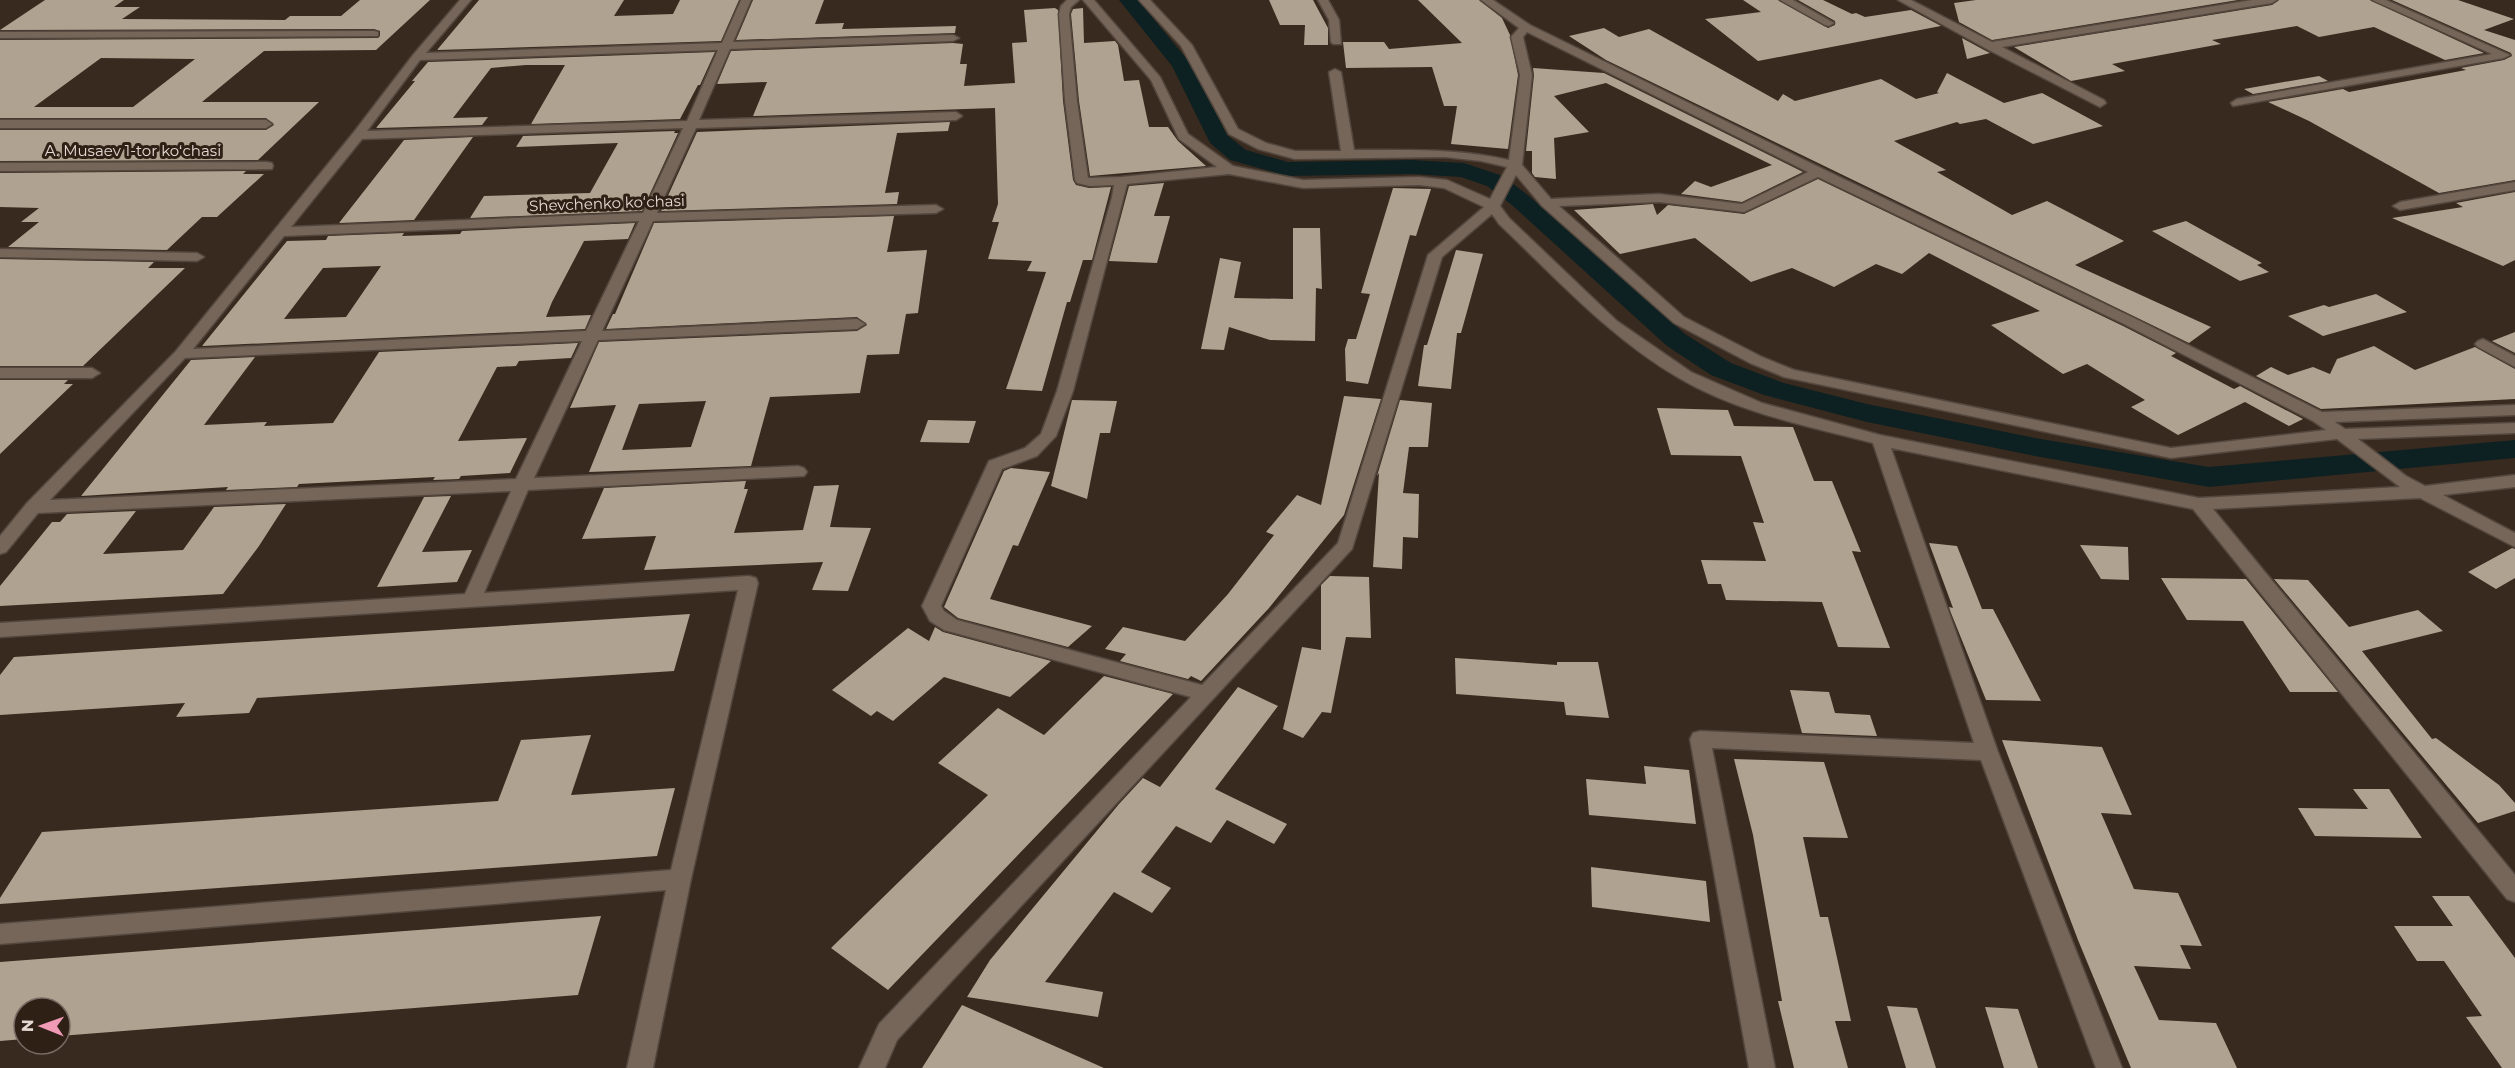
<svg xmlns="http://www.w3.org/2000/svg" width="2515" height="1068" viewBox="0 0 2515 1068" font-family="Montserrat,sans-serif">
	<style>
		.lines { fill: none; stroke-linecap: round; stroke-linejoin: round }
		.canal { fill: #0e2122; fill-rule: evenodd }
		.building { fill: #afa290; fill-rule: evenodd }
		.minor-casing { stroke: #53473d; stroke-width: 3 }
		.minor { fill: #766559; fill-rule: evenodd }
		.labels { text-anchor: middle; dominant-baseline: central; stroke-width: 6; stroke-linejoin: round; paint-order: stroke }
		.far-street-label { font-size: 15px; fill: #e4dad3; stroke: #2f2016 }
	</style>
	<rect width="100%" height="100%" fill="#392a1f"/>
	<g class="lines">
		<path class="canal" d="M1119 0H1138L1191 64 1227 135 1246 150 1288 162 1412 160 1464 163 1503 176 1529 196 1685 334 1731 363 1784 383 1867 404 2035 438 2209 467 2515 440V458L2209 487 2035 456 1867 422 1764 395 1711 375 1667 346 1513 206 1487 186 1461 177 1412 174 1287 176 1230 160 1210 143 1172 66Z"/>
	</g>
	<path class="building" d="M45 0H124L114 7H140L122 19 285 20 290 16H341L360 0H430L376 50 264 51 202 102H319L258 160 0 161V130H266L274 125 266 118H0V40L378 38 380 36V31L374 29 0 30ZM101 58 195 59 133 107H34Z
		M479 0H624L614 16 673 14 680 0H739L721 41 437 50Z
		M753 0H824L815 24 844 23 842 29 956 26 955 33 736 40Z
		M1269 0H1313L1328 28V45H1304L1305 25H1280Z
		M1418 0H1479L1502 18 1510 35 1518 75 1508 149 1451 144 1457 106H1444L1432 67 1346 68 1343 42H1384L1389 49 1462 43Z
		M1743 0H1778L1828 28 1835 25V21L1798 0H1823L1852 14 1856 13 1865 17 1911 10 1941 26 1758 61 1705 19 1761 12Z
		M1976 0H2238L1992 40 1959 22 1954 3Z
		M2279 0H2370L2484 53 2445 60 2374 27 2319 37 2297 26 2212 40 2221 44 2112 64 2125 71 2071 81 2014 47 2272 5Z
		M2392 0H2458L2514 19 2484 30 2515 40V180L2439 193 2309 121 2268 102 2343 89 2349 92 2466 70 2461 68 2504 60 2512 56 2511 53Z
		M1055 8 1058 10 1063 101 1073 180 1076 185 1089 188 1111 187 1092 260H1083L1070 302H1067L1042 391 1006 389 1046 272 1027 271 1032 261 988 259 999 222H992L998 204 995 108 753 116 767 82 717 84 731 51 953 43 963 44 960 64H967L964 86 1015 83 1012 43 1027 42 1024 10Z
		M1083 8 1084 43 1115 41 1118 45 1124 81 1139 80 1149 127H1168L1178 141 1206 166 1090 176 1079 101 1071 14 1073 9Z
		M1604 28 1619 37 1649 29 1778 101 1783 94 1795 101 1881 79 1916 99 1939 93 1937 92 1947 73 2004 103 2042 93 2103 126 2033 144 1986 119 1960 124 1957 122 1894 141 1946 170 1937 172 2012 215 2047 201 2124 241 2075 265 2211 327 2189 343 1606 60 1569 36Z
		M1962 38 1984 50 1990 53 1967 59Z
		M715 52 700 85H698L680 119 531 124 565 65H526L491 68 453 118 488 117 482 125 376 128 415 81H412L428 62Z
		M1533 68 1604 73 1803 172 1742 202 1681 194 1695 181 1711 187 1772 165 1606 83 1554 96 1589 132 1554 138 1556 179 1535 177 1532 173V151H1526L1534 75Z
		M2319 76 2328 81 2253 94 2244 89Z
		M950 122 948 131 897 133 885 193 899 192 897 204 661 211 697 132Z
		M675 131 674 133H678L642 211 470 218 484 196 590 193 618 143 516 147 523 136Z
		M473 137 414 220 339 223 404 140Z
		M246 171 243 174H264L217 217H202L167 250 8 247 39 222H21L39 208 0 207V173Z
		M1818 179 2123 326 2176 353 2171 356 2234 389 2240 386 2303 419 2289 426 2245 402 2178 435 2131 407 2145 400 2087 364 2063 374 1991 325 2040 311 1929 253 1902 274 1876 264 1834 287 1792 268 1751 282 1695 238 1620 254 1574 210 1653 204 1657 215 1668 205 1744 214Z
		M1164 183 1154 216H1170L1157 263 1109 261 1129 186Z
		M1393 188 1431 189 1416 236 1410 235 1368 384 1346 381 1345 349 1348 339H1356L1370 294 1361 293Z
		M2515 192V260L2503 266 2392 218 2463 207 2456 203Z
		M894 216 887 252 927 250 918 313 906 314 899 354 867 355 860 393 770 397 751 466 589 472 616 405 570 408 599 342 857 331 867 325 857 317 606 329 613 314H615L654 223ZM706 401 691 447 622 450 639 404Z
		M2186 221 2262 263 2257 265 2269 272 2240 281 2152 231Z
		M635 223 628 239 584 241 552 302 546 317 591 315 585 329 202 346 287 241 326 240 328 236 404 233 402 236 460 234 462 231ZM381 266 346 317 284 319 323 268Z
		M1293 228H1320L1322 289 1316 288 1315 341 1270 340 1229 327 1224 350 1201 349 1220 258 1241 262 1234 298 1293 299Z
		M1456 250 1483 254 1461 333H1457L1451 389 1418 386 1424 345H1427Z
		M0 259 154 262 148 268H185L83 366H0Z
		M2376 294 2407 312 2323 336 2288 316 2324 305 2329 307Z
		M2515 332V353L2492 341Z
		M578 343 571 358 519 361 516 366 497 367 458 441 527 438 510 473 461 476 459 479 433 480 435 477 299 484 297 487 226 490 228 487 81 496 191 360 255 357 204 425 267 422 264 426 333 423 379 352Z
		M2374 346 2415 370 2475 347 2515 369V399L2321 409 2256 376 2271 367 2288 375 2313 367 2330 374 2337 359Z
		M0 380H68L64 384H73L0 454Z
		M1344 396 1381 399 1344 515 1269 608 1201 681 1191 676 1188 679 1120 661 1126 654 1105 649 1123 627 1185 641 1228 594 1274 535 1266 532 1297 495 1321 505Z
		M1072 400 1117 401 1110 433H1100L1087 499 1051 486Z
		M1400 400 1432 403 1428 447H1409L1403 493 1419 494 1418 538 1403 537 1402 569 1373 567 1379 473 1377 476Z
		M1657 408 1728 410 1734 426 1793 427 1814 481H1832L1861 552 1852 551 1890 648 1838 647 1822 602 1726 600 1721 584H1708L1701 560 1766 561 1753 522 1764 523 1741 456 1671 455Z
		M928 420 976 421 969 443 920 442Z
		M1011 468 1050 472 1018 546 1013 545 990 599 1092 626 1068 647 958 618 944 607 1004 471Z
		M746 481 744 489H748L734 533 803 530 814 486 839 485 830 527 871 528 848 591 812 590 823 562 644 570 656 536 582 539 604 488Z
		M451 496 422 552 472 550 457 582 377 587 424 497Z
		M286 504 259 546 223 594 0 606V586L52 522H60L67 514 136 511 103 554 183 550 214 507Z
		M1929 543 1957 546 1982 609H1993L2041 701 1986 700 1951 613 1949 607 1953 608Z
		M2080 545 2128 547 2129 580 2101 579Z
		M2512 548 2515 549V578L2496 589 2468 572Z
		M1330 576 1369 577 1371 638 1346 637 1331 713 1322 712 1303 738 1283 729 1302 647 1321 650V585Z
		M2161 578 2246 579 2338 692H2290L2243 621 2187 620Z
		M2274 579 2308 580 2349 627 2418 610 2443 631 2362 651 2432 739 2436 738 2499 785 2515 803V811L2478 823Z
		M690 614 674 671 257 698 249 713 176 717 185 703 0 715V675L14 657Z
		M935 627 943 632 1051 661 1010 697 944 677 893 721 877 711 871 716 832 690 908 628 929 641Z
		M1455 658 1557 665V662H1598L1609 718 1566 715 1564 702 1456 694Z
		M1104 676 1173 694 888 990 831 948 988 795 938 763 998 708 1044 735Z
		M1238 687 1278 706 1215 789 1287 824 1274 844 1227 820 1211 843 1176 826 1141 872 1171 888 1152 913 1114 892 1045 982 1103 992 1098 1017 967 997 990 960 1119 804 1143 778 1160 787Z
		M1790 690 1829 692 1835 713 1870 715 1877 736 1802 733Z
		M591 735 571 795 675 788 657 856 0 904V898L42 832 498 801 521 740Z
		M2002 740 2102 747 2132 815 2101 813 2134 889 2178 893 2202 946 2180 945 2191 969 2134 966 2159 1020 2216 1023 2237 1068H2131L2078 940Z
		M1734 759 1824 762 1848 838 1803 837 1820 917H1828L1851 1021H1835L1848 1068H1794L1778 1001H1782L1753 835Z
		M1644 766 1689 770 1696 824 1589 815 1586 779 1646 784Z
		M2353 789H2389L2422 838 2315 836 2298 808 2368 809Z
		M1591 867 1706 881 1710 922 1592 907Z
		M2432 896H2469L2515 958V1068H2502L2466 1017 2482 1016 2444 961H2417L2394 926H2453Z
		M601 916 578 995 60 1036V1008H24V1039L0 1041V962Z
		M962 1005 1104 1068H922Z
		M1887 1006 1917 1008 1936 1068H1906Z
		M1985 1007 2018 1009 2038 1068H2004Z"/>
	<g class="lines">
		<g class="minor-casing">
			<path id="minor" d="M460 0H471L426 53 722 43 741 0H751L733 42 953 35 959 38 953 41 730 49 699 120 956 112 962 116 956 120 696 128 657 213 936 205 943 209 936 213 653 221 602 331 857 319 865 324 857 329 598 340 534 478 798 466 804 468 807 472 804 476 528 490 484 593 749 576 756 578 758 583 691 879 653 1068H627L666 890 0 944V924L671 870 738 590 0 637V623L465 594 511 491 38 513 6 552 0 554V536L27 503 176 351 354 132 413 55ZM718 50 687 121 367 131 420 60ZM683 128 643 213 291 227 362 139ZM639 221 586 331 193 349 284 236ZM582 341 516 479 50 500 185 358Z
				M1067 0H1079L1071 7 1069 14 1077 101 1088 178 1121 177 1217 167 1179 139 1151 80 1083 0H1094L1160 77 1188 134 1233 166 1303 180 1419 177 1447 180 1490 199 1507 167 1481 161 1445 157 1295 159 1258 149 1229 134 1181 46 1139 0H1150L1192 45 1238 129 1266 143 1295 151H1341L1329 72 1335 69 1341 72 1354 150C1407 150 1457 148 1509 160L1520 75 1511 37 1519 28 1481 0H1493L1530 25 1823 169 2134 318 2322 412 2515 405V415L2335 422 2345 429 2515 423V433L2358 439 2406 476 2425 486 2515 475V487L2443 495 2515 533V547L2420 498 2213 509 2515 875V902L2507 899 2193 509 1891 448 1998 752 2122 1068H2096L1981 760 1712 748 1775 1068H1749L1690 739 1693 733 1700 731 1974 743 1873 443C1808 426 1738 413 1679 378 1610 338 1556 278 1499 224L1492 214 1442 257 1352 549 897 1040 885 1068H859L879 1024 1191 697 944 630 930 621 922 606 989 461 1025 448 1041 434 1057 391 1112 197 1114 185 1090 186 1077 183 1075 180 1065 101 1059 14 1061 6ZM1527 32 1808 172 1742 204 1659 194 1551 199 1522 165 1532 75 1523 37ZM1229 174 1303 188 1419 185 1444 188 1484 207 1428 255 1338 543 1202 685 957 620 944 611 941 606 1002 469 1037 456 1056 436 1073 391 1127 184ZM1516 175 1542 206 1674 323 1750 363 1784 377 2171 458 2337 439 2400 487 2199 498 1880 435 1762 403 1691 372 1617 321 1509 218 1500 206ZM1818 177 2124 324 2313 421 2326 430 2171 448 1794 370 1762 357 1684 317 1559 206 1659 202 1744 212Z
				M1318 0H1328L1339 20 1341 44H1333L1331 42 1329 20Z
				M1780 0H1793L1834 23 1829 26 1825 25Z
				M1898 0H1911L1992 42 2252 0H2277L2272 3 2002 47 2104 100 2106 103 2100 107 1985 48Z
				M2372 0H2386L2510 55 2504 58 2233 106 2231 103 2237 99 2492 54Z
				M374 31 378 32V36L0 38V32Z
				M0 120H266L272 124 266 128H0Z
				M267 162 272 163 273 166 272 169 0 171V163Z
				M2515 182V190L2400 210 2393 206 2400 202Z
				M0 249 197 253 204 257 197 261 0 257Z
				M2483 339 2515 356V367L2478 347 2475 344 2478 341Z
				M0 368H92L100 373 92 378H0Z"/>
		</g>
		<use href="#minor" class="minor"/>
	</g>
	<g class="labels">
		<g class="far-street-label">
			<text x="133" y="150">A. Musaev 1-tor koʻchasi</text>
			<text transform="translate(607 203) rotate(-2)">Shevchenko koʻchasi</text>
		</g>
	</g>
	<g transform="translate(42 1026) rotate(271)"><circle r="28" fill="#2f2016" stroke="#776a62" stroke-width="1.5"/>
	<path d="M0-4.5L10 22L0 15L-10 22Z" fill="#f09ab5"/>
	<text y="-9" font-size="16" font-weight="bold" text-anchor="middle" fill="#e4dad3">N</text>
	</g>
</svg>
